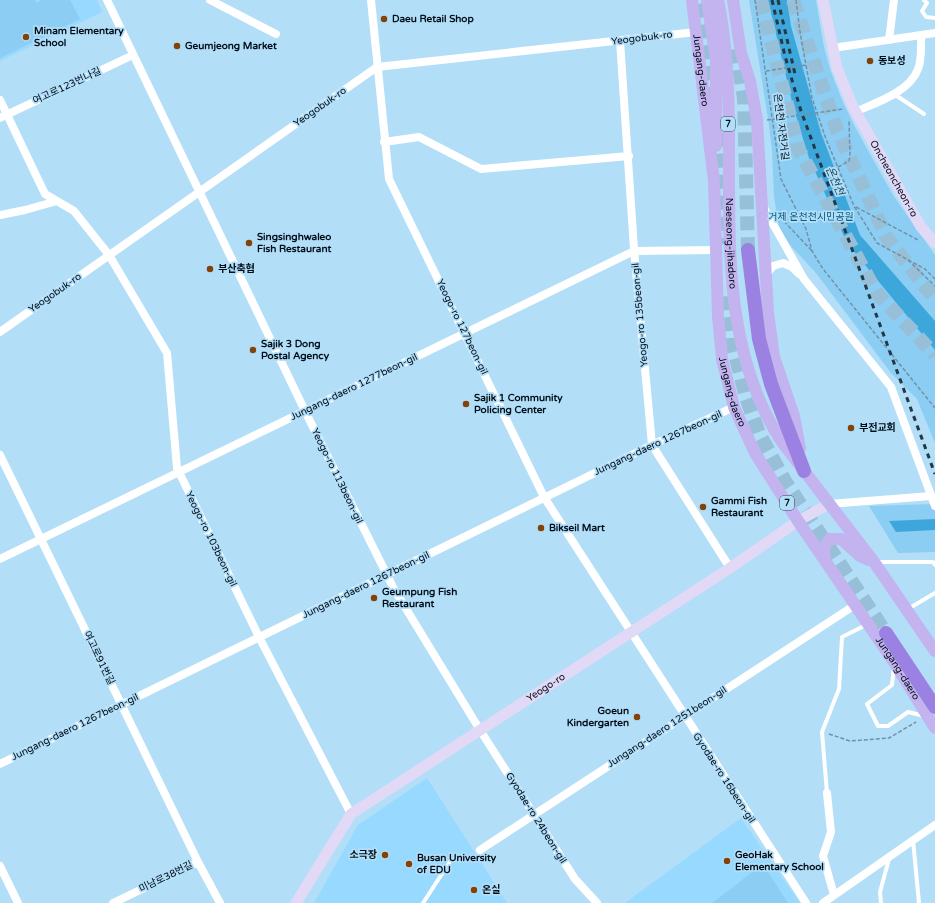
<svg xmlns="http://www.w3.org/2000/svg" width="935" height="903" viewBox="0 0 935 903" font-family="'Varela Round','Noto Sans KR',sans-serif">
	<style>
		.built { fill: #97d9ff }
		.green { fill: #8ccdf3 }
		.water { fill: #3da7dc }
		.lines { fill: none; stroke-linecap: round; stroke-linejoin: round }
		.highway-tunnel { stroke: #97bfd7; stroke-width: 14; stroke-dasharray: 14 7; stroke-linecap: butt }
		.path { stroke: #7192a6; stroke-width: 1.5; stroke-dasharray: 4 2; stroke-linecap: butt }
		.lane { stroke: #fff; stroke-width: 4 }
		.street { stroke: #fff; stroke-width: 8 }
		.secondary { stroke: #e1d9f6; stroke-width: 11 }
		.primary { stroke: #c3b3ee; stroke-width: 12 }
		.highway { stroke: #9b81e2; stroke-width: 14 }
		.rail { stroke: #243846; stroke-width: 3; stroke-dasharray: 5 5; stroke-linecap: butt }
		.poi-dot { fill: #824208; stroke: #b2def8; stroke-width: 1.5 }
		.labels { text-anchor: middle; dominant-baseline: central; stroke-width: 3.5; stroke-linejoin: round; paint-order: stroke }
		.shield { fill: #b2def8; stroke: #354c5c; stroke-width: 1 }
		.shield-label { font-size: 9px; font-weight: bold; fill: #000e19 }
		.poi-label { font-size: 10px; font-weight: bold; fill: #000e19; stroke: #b2def8; text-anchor: start }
		.street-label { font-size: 10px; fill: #000e19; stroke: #b2def8 }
		.park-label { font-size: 10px; fill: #055a7e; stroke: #b2def8 }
		.water-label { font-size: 11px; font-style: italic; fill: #1b465d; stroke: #b2def8 }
	</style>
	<rect width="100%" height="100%" fill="#b2def8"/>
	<path class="built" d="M0 0H97L102 12 0 61Z
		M427 778 507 903H314L358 825Z
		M741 818 800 903H625Z"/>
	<path class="green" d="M0 0H35L36 3 42 0H70L80 19 0 58Z
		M749 0H816L824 47 830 69 842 100 855 127 893 195 935 255V443L917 399 891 373 816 273 790 245 779 229 774 196 772 151 769 125Z
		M935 504V552L898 553 869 506Z
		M763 864 788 903H712Z"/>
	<path class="water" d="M768 0H787L791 26 821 133 860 235 935 321V350L847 243 809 158 793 106Z
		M935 519V530L896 532 889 521Z"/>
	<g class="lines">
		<path class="highway-tunnel" d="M761 0 798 148 876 292 935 355
			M793 0 837 130 887 238 935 299
			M698 4 713 98
			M736 49 744 98 748 250
			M716 133 725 244
			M729 296 734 350 746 397 759 433 785 481 886 633"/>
		<path class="path" d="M755 0 781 179 806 229 812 251 823 269 935 408
			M796 0 800 32 812 98 826 139 854 206 877 243 925 269 935 279
			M766 71 806 65
			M767 120 843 109
			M838 167 849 161 850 156 849 121
			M856 207 918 240
			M780 217 812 251
			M908 260 935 286
			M829 734 850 741 889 738 916 722"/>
		<path class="lane" d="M924 0 927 3 922 11 926 17 935 18
			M894 94 924 114
			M877 562H933L935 565
			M908 609 935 593
			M894 666 892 685 867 704 878 726H888L908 712 924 716
			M827 793 822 732 839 689 842 637 866 625
			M913 840 919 903
			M423 903 451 860
			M881 903 880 892 889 859"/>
		<path class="street" d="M107 0 305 411 394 589 480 730 575 879 597 903
			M210 0 276 34
			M371 0 389 179 544 497 806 903
			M889 40 894 0
			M620 41 634 249 652 445 730 568
			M833 48 935 33
			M0 100 45 194 74 211 109 255 167 353 177 468 259 637 351 814
			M855 112C875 103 910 92 918 69 922 60 921 45 921 35
			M0 118 133 55
			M384 142 419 137 481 169 629 156
			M764 208 804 279 891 387 935 506
			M0 215 25 210 57 201
			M766 275 773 266 783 263 792 267 799 274
			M0 332 377 67 696 32
			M0 455 198 862 220 903
			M829 504 931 496
			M0 559 634 251 717 250
			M0 764 652 445 734 407
			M827 793 831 832 823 856 834 895
			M480 850 855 605
			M0 866 18 903
			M113 903 198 862
			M823 903 935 825"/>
		<g class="secondary">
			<path id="s1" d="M823 0 837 68 853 107 921 227 935 243"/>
			<path id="s2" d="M296 903 351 814 730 568 798 521 829 504"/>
		</g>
		<g class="primary">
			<path id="s3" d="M692 0 714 181 718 316 722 359 734 407 755 453 798 521 894 662 935 728"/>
			<path d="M707 0 716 60V146"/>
			<path id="s4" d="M718 0C748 144 697 313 782 442L874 562 935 651"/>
			<path d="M733 0 741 53 750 81 757 120 768 313 774 357 794 416 800 448"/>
			<path d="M825 560 824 547 830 539H841L860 556 869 560"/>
		</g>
		<path class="highway" d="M748 250 759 339 771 384 804 471
			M886 633 935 707"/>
		<path class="rail" d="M772 0 785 56 801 111 935 474
			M778 0 795 74"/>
	</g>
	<g class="poi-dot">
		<circle cx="384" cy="19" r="4"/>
		<circle cx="26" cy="37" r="4"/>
		<circle cx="177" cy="46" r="4"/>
		<circle cx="870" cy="61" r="4"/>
		<circle cx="249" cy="243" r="4"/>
		<circle cx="210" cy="269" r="4"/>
		<circle cx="253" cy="350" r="4"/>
		<circle cx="466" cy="404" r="4"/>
		<circle cx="851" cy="428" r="4"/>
		<circle cx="703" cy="507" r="4"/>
		<circle cx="541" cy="528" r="4"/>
		<circle cx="374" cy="598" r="4"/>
		<circle cx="637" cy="717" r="4"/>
		<circle cx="385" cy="855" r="4"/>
		<circle cx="727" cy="861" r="4"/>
		<circle cx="409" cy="864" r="4"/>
		<circle cx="474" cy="890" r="4"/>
	</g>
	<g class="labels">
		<g class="shield">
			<rect x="721" y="117" width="14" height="14" rx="3"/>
			<rect x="780" y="496" width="14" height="14" rx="3"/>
		</g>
		<g class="shield-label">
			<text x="728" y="124">7</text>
			<text x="787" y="503">7</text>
		</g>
		<g class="poi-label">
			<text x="392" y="19">Daeu Retail Shop</text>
			<text x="34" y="31">Minam Elementary<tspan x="34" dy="12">School</tspan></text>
			<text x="185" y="46">Geumjeong Market</text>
			<text x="878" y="61">동보성</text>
			<text x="257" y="237">Singsinghwaleo<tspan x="257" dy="12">Fish Restaurant</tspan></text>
			<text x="218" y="269">부산축협</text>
			<text x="261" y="344">Sajik 3 Dong<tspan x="261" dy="12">Postal Agency</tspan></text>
			<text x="474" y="398">Sajik 1 Community<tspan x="474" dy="12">Policing Center</tspan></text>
			<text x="859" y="428">부전교회</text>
			<text x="711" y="501">Gammi Fish<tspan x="711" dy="12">Restaurant</tspan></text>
			<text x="549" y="528">Bikseil Mart</text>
			<text x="382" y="592">Geumpung Fish<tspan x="382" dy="12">Restaurant</tspan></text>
			<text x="629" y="711" text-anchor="end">Goeun<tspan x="629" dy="12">Kindergarten</tspan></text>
			<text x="377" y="855" text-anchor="end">소극장</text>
			<text x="735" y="855">GeoHak<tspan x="735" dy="12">Elementary School</tspan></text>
			<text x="417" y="858">Busan University<tspan x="417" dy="12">of EDU</tspan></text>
			<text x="482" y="890">온실</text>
		</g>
		<g class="street-label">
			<text transform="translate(642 38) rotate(-7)">Yeogobuk-ro</text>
			<text stroke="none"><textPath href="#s3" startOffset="71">Jungang-daero</textPath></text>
			<text transform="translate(67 86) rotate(-25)">여고로123번나길</text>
			<text transform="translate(320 107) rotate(-35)">Yeogobuk-ro</text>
			<text transform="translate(781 127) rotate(83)">온천천 자전거길</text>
			<text stroke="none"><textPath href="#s1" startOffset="194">Oncheoncheon-ro</textPath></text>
			<text stroke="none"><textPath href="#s4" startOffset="244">Naeseong-jihadoro</textPath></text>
			<text transform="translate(55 293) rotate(-35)">Yeogobuk-ro</text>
			<text transform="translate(640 315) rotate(-95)">Yeogo-ro 135beon-gil</text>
			<text transform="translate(462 327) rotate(64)">Yeogo-ro 127beon-gil</text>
			<text transform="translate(354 387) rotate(-26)">Jungang-daero 1277beon-gil</text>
			<text stroke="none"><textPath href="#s3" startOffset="395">Jungang-daero</textPath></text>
			<text transform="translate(658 443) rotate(-25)">Jungang-daero 1267beon-gil</text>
			<text transform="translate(337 476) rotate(64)">Yeogo-ro 113beon-gil</text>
			<text transform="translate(211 539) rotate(64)">Yeogo-ro 103beon-gil</text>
			<text transform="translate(366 585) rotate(-26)">Jungang-daero 1267beon-gil</text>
			<text transform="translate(99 658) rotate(64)">여고로91번길</text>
			<text stroke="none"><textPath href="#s3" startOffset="719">Jungang-daero</textPath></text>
			<text stroke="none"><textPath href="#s2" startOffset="337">Yeogo-ro</textPath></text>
			<text transform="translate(75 727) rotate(-26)">Jungang-daero 1267beon-gil</text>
			<text transform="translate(667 727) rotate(-33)">Jungang-daero 1251beon-gil</text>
			<text transform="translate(724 778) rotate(57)">Gyodae-ro 16beon-gil</text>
			<text transform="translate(536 818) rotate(58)">Gyodae-ro 24beon-gil</text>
			<text transform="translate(166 877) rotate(-26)">미남로38번길</text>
		</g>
		<g class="park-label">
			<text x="811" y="217">거제 온천천시민공원</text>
		</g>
		<g class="water-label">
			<text transform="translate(835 181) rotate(66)">온천천</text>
		</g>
	</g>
</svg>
